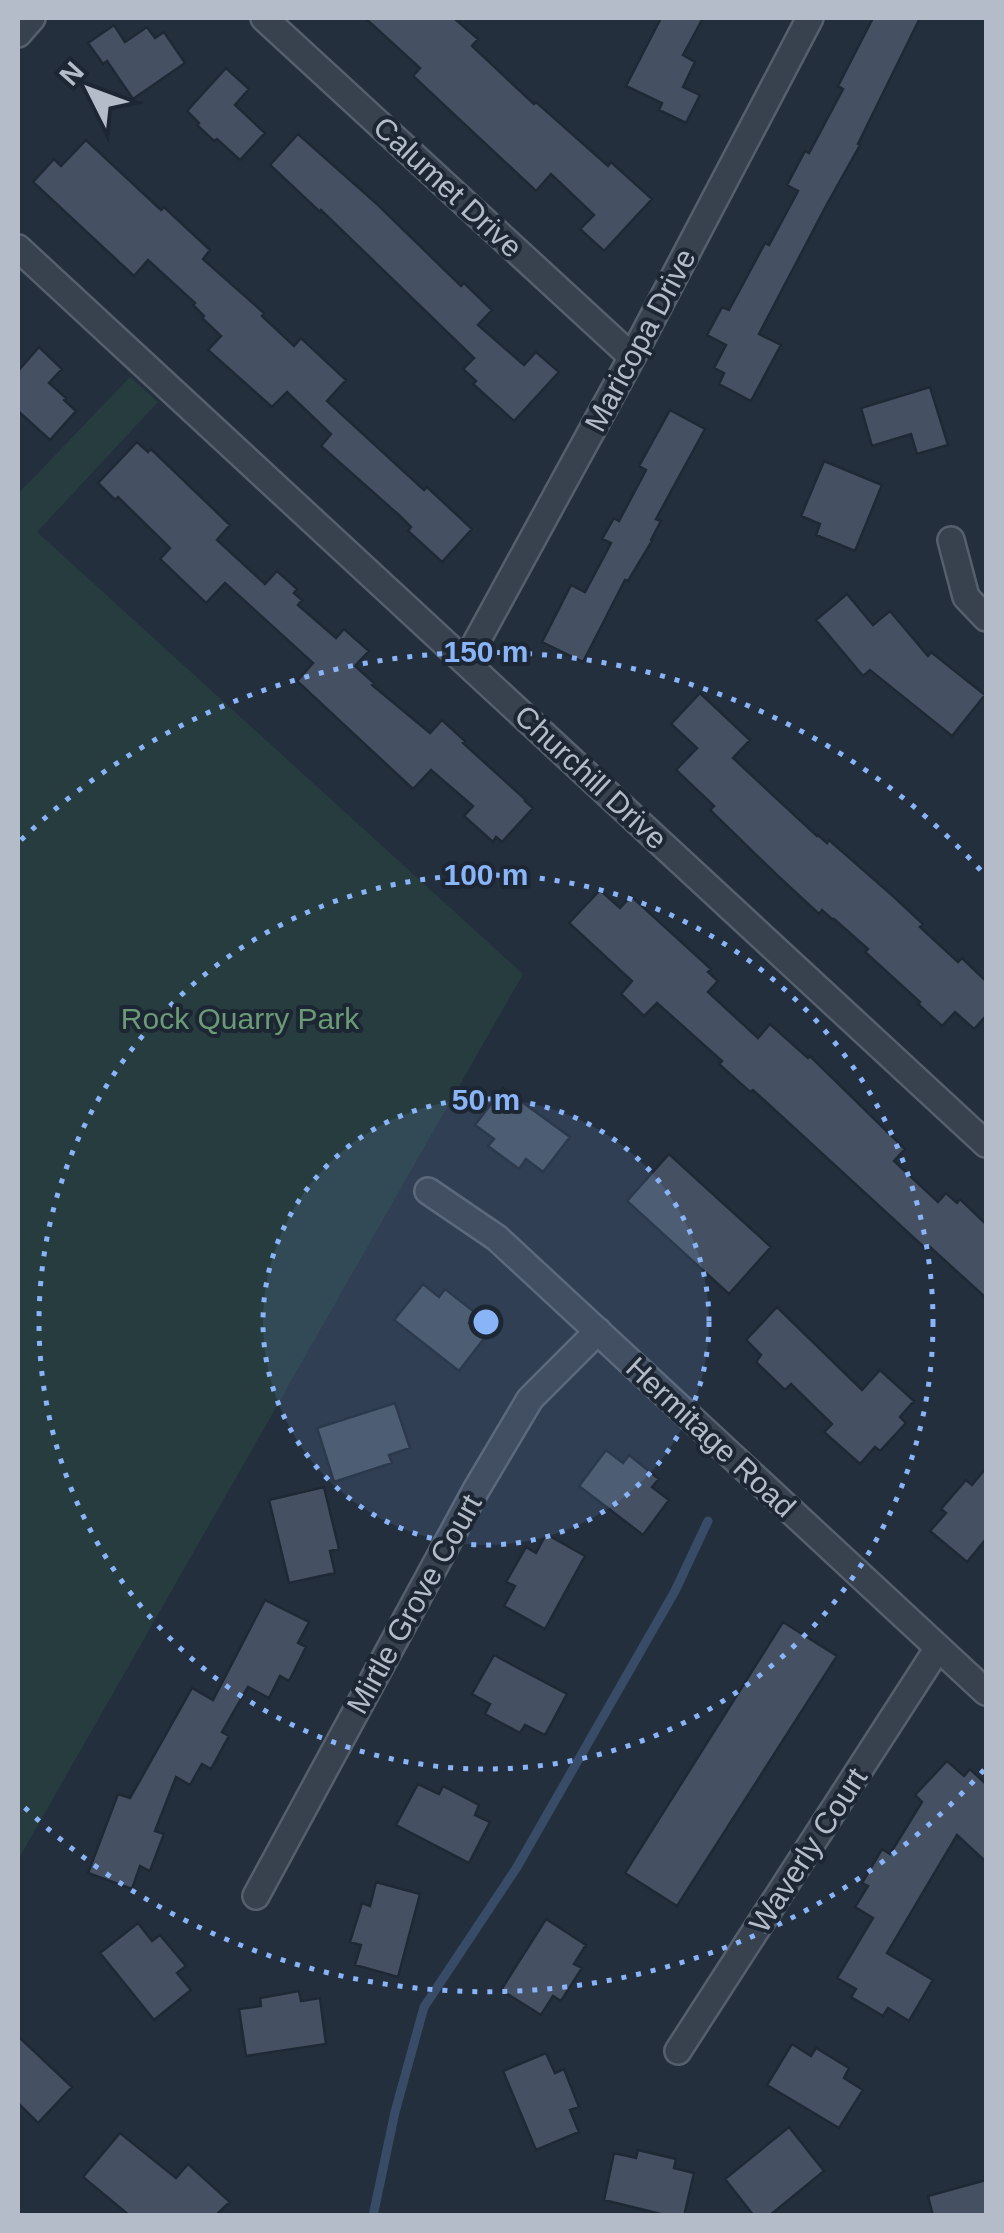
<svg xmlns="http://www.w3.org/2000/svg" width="1004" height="2233" viewBox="0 0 1004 2233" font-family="Arial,sans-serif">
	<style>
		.green { fill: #263c3f }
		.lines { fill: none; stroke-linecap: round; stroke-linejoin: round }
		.stream { stroke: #394c67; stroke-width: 9 }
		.building { fill: #455162; stroke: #1f2835; stroke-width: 2.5 }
		.minor-casing { stroke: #565f6c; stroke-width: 30 }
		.minor { stroke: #38414e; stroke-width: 25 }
		.ring { fill: none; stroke: #8ab4f8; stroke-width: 5; stroke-dasharray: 5 10 }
		.labels { text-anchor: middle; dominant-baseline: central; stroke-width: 8; stroke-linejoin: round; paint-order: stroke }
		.street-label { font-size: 30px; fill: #b4bcc9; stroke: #1d2633 }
		.park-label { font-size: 30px; fill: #6b9a76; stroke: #1d2633 }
		.centre { fill: #8ab4f8; stroke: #1d2633; stroke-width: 5 }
		.ring-label { font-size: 30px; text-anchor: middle; font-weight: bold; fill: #8ab4f8; stroke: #1d2633; stroke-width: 8; stroke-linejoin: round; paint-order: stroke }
	</style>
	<rect width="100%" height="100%" fill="#242f3e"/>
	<path class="green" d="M130 377 158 402 37 532 523 974 18 1860V494Z"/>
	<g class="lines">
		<path class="stream" d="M373 2216 395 2112 424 2007 517 1867 675 1591 708 1521"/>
	</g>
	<path class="building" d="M365 18H454L478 39 472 46 534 104 536 102 608 166 611 162 652 199 604 251 580 229 594 215 551 174 536 191 413 76 420 68Z
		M661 18H703L683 55 695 62 683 87 700 95 686 123 659 110 662 103 626 86Z
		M873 18H920L858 144 860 145 826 206 759 334 781 345 751 401 719 384 724 373 714 368 726 345 707 335 722 307 729 310 765 243 769 245 798 191 787 185 805 151 809 153 843 89 838 86Z
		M114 25 125 42 147 27 155 38 164 32 185 63 133 99 107 61 103 64 88 43Z
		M226 68 249 89 235 105 265 133 240 160 217 139 214 141 197 125 199 123 187 111Z
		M298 134 377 204 461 286 464 283 492 310 478 325 524 365 536 352 559 372 514 421 473 384 476 381 463 369 474 358 321 210 320 212 270 165Z
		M86 140 161 210 164 207 210 250 203 259 264 313 262 316 294 346 301 338 346 380 327 401 424 490 427 487 472 529 442 562 408 531 411 527 400 516 321 446 331 434 287 392 272 407 208 350 221 336 202 318 204 316 193 305 195 303 148 260 134 276 33 182 54 159 61 166Z
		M39 347 62 369 49 383 66 398 64 400 76 411 50 440 18 411V371Z
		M930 387 948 445 917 454 911 434 872 446 861 408Z
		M670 410 705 429 656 519 661 521 651 540 652 541 628 581 625 580 583 662 542 642 571 585 585 592 611 543 602 539 614 518 619 521 646 470 639 466Z
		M137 442 148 452 151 449 230 525 217 540 265 584 277 571 297 589 294 593 302 600 298 605 336 638 344 629 369 651 355 666 374 683 372 685 430 733 442 720 465 741 463 743 526 800 525 801 533 808 502 842 496 837 493 842 464 816 473 806 431 770 413 789 297 681 313 663 225 583 206 603 160 559 170 548 118 497 115 500 98 483Z
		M824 461 882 485 855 551 816 535 820 524 801 516Z
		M847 594 873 625 890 611 928 656 931 652 985 695 952 736 870 670 863 676 816 620Z
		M700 693 750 740 733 758 817 836 818 835 827 843 829 840 893 896 923 924 920 927 958 962 962 958 986 981V1016L974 1029 955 1012 942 1026 918 1004 920 1002 865 952 868 949 834 919 833 920 822 910 819 914 779 877 710 810 714 806 676 770 697 748 671 724Z
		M600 890 620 908 631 896 711 969 708 972 718 981 708 992 758 1038 770 1024 808 1058 810 1056 905 1149 894 1161 938 1202 946 1193 957 1203 960 1199 986 1224V1298L930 1247 927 1250 753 1090 750 1092 719 1064 722 1061 657 1003 644 1016 621 994 632 981 569 923Z
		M503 1088 570 1137 543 1172 526 1159 519 1169 488 1146 494 1139 475 1125Z
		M669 1154 771 1247 729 1294 627 1201Z
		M423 1284 439 1297 445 1289 477 1314 469 1323 486 1336 459 1371 394 1320Z
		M777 1307 862 1390 880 1370 914 1401 900 1417 906 1423 880 1451 875 1447 860 1464 824 1432 832 1424 791 1384 785 1390 756 1362 761 1355 746 1340Z
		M395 1403 410 1448 389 1455 392 1463 334 1482 317 1428Z
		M606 1450 623 1463 629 1455 659 1479 652 1487 669 1500 643 1535 579 1486Z
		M986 1468V1539L967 1562 930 1531 946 1513 941 1509 966 1480 972 1485Z
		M324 1487 339 1549 330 1551 335 1573 289 1583 269 1500Z
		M546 1534 585 1556 545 1629 504 1606 515 1586 506 1582 526 1547 536 1553Z
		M265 1600 309 1622 298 1643 306 1647 289 1681 280 1676 269 1698 248 1687 222 1732 229 1736 211 1769 202 1764 190 1785 176 1777 155 1831 164 1834 150 1871 140 1866 132 1889 88 1873 118 1794 130 1798 192 1688 213 1700Z
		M783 1622 837 1656 677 1906 625 1873Z
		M494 1655 567 1694 545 1735 525 1725 520 1733 485 1714 490 1704 472 1694Z
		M947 1761 964 1776 970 1769 986 1784V1862L957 1835 887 1953 933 1980 909 2021 888 2008 883 2016 851 1997 856 1989 837 1978 873 1918 855 1907 868 1886 862 1883 882 1849 890 1854 922 1802 915 1795Z
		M418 1784 439 1794 443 1786 479 1805 475 1815 490 1822 469 1863 396 1825Z
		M376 1882 420 1894 398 1977 355 1965 361 1945 350 1942 362 1903 370 1906Z
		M546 1919 586 1945 574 1964 582 1968 561 2001 553 1996 541 2015 501 1990Z
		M138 1923 152 1941 160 1935 186 1966 177 1973 191 1990 154 2020 100 1953Z
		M299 1991 301 2001 320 1998 326 2044 246 2056 239 2009 261 2006 260 1998Z
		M18 2036 72 2087 38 2123 18 2103Z
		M792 2044 811 2056 816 2048 849 2068 844 2078 863 2090 839 2128 767 2085Z
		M546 2053 555 2073 564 2069 579 2107 570 2110 579 2132 536 2150 503 2071Z
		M789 2127 824 2171 769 2216H754L725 2179Z
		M120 2133 176 2178 188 2164 230 2202 215 2216H130L83 2177Z
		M638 2150 676 2159 674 2168 694 2173 684 2216H669L604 2200 614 2153 636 2158Z
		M986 2180V2216H933L928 2196Z"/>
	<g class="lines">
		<g class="minor-casing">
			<path id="minor" d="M264 18 632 357
				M18 34 32 18
				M18 248 986 1144
				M951 540 966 597 986 618
				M466 661 632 357 810 18
				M428 1191 497 1238 986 1692
				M256 1896 476 1490 530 1399 598 1331
				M678 2051 938 1648"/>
		</g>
		<use href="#minor" class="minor"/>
	</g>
	<circle cx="486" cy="1322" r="223" fill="#8ab4f8" fill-opacity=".12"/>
	<g class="ring">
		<circle cx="486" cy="1322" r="223"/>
		<circle cx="486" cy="1322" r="447"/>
		<path d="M984 1770A670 670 0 0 1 21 1804M21 840A670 670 0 0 1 984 874"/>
	</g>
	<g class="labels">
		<g class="street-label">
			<text transform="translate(448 187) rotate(43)">Calumet Drive</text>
			<text transform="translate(640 340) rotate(-62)">Maricopa Drive</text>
			<text transform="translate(591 777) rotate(43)">Churchill Drive</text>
			<text transform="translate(711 1437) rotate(43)">Hermitage Road</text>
			<text transform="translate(414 1604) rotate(-61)">Mirtle Grove Court</text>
			<text transform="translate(808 1850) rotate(-57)">Waverly Court</text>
		</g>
		<g class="park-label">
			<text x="240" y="1018">Rock Quarry Park</text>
		</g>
	</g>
	<circle cx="486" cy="1322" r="15" class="centre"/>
	<g class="ring-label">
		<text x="486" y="662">150 m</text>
		<text x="486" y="885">100 m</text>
		<text x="486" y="1110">50 m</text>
	</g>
	<rect width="1004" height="2233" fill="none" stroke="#b4bcc9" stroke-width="40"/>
	<g transform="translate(90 90) rotate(312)" stroke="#1d2633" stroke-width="8" paint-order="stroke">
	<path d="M0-8L18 38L0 25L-18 38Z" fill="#b4bcc9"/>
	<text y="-15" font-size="28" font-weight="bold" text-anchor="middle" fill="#b4bcc9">N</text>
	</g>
</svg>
